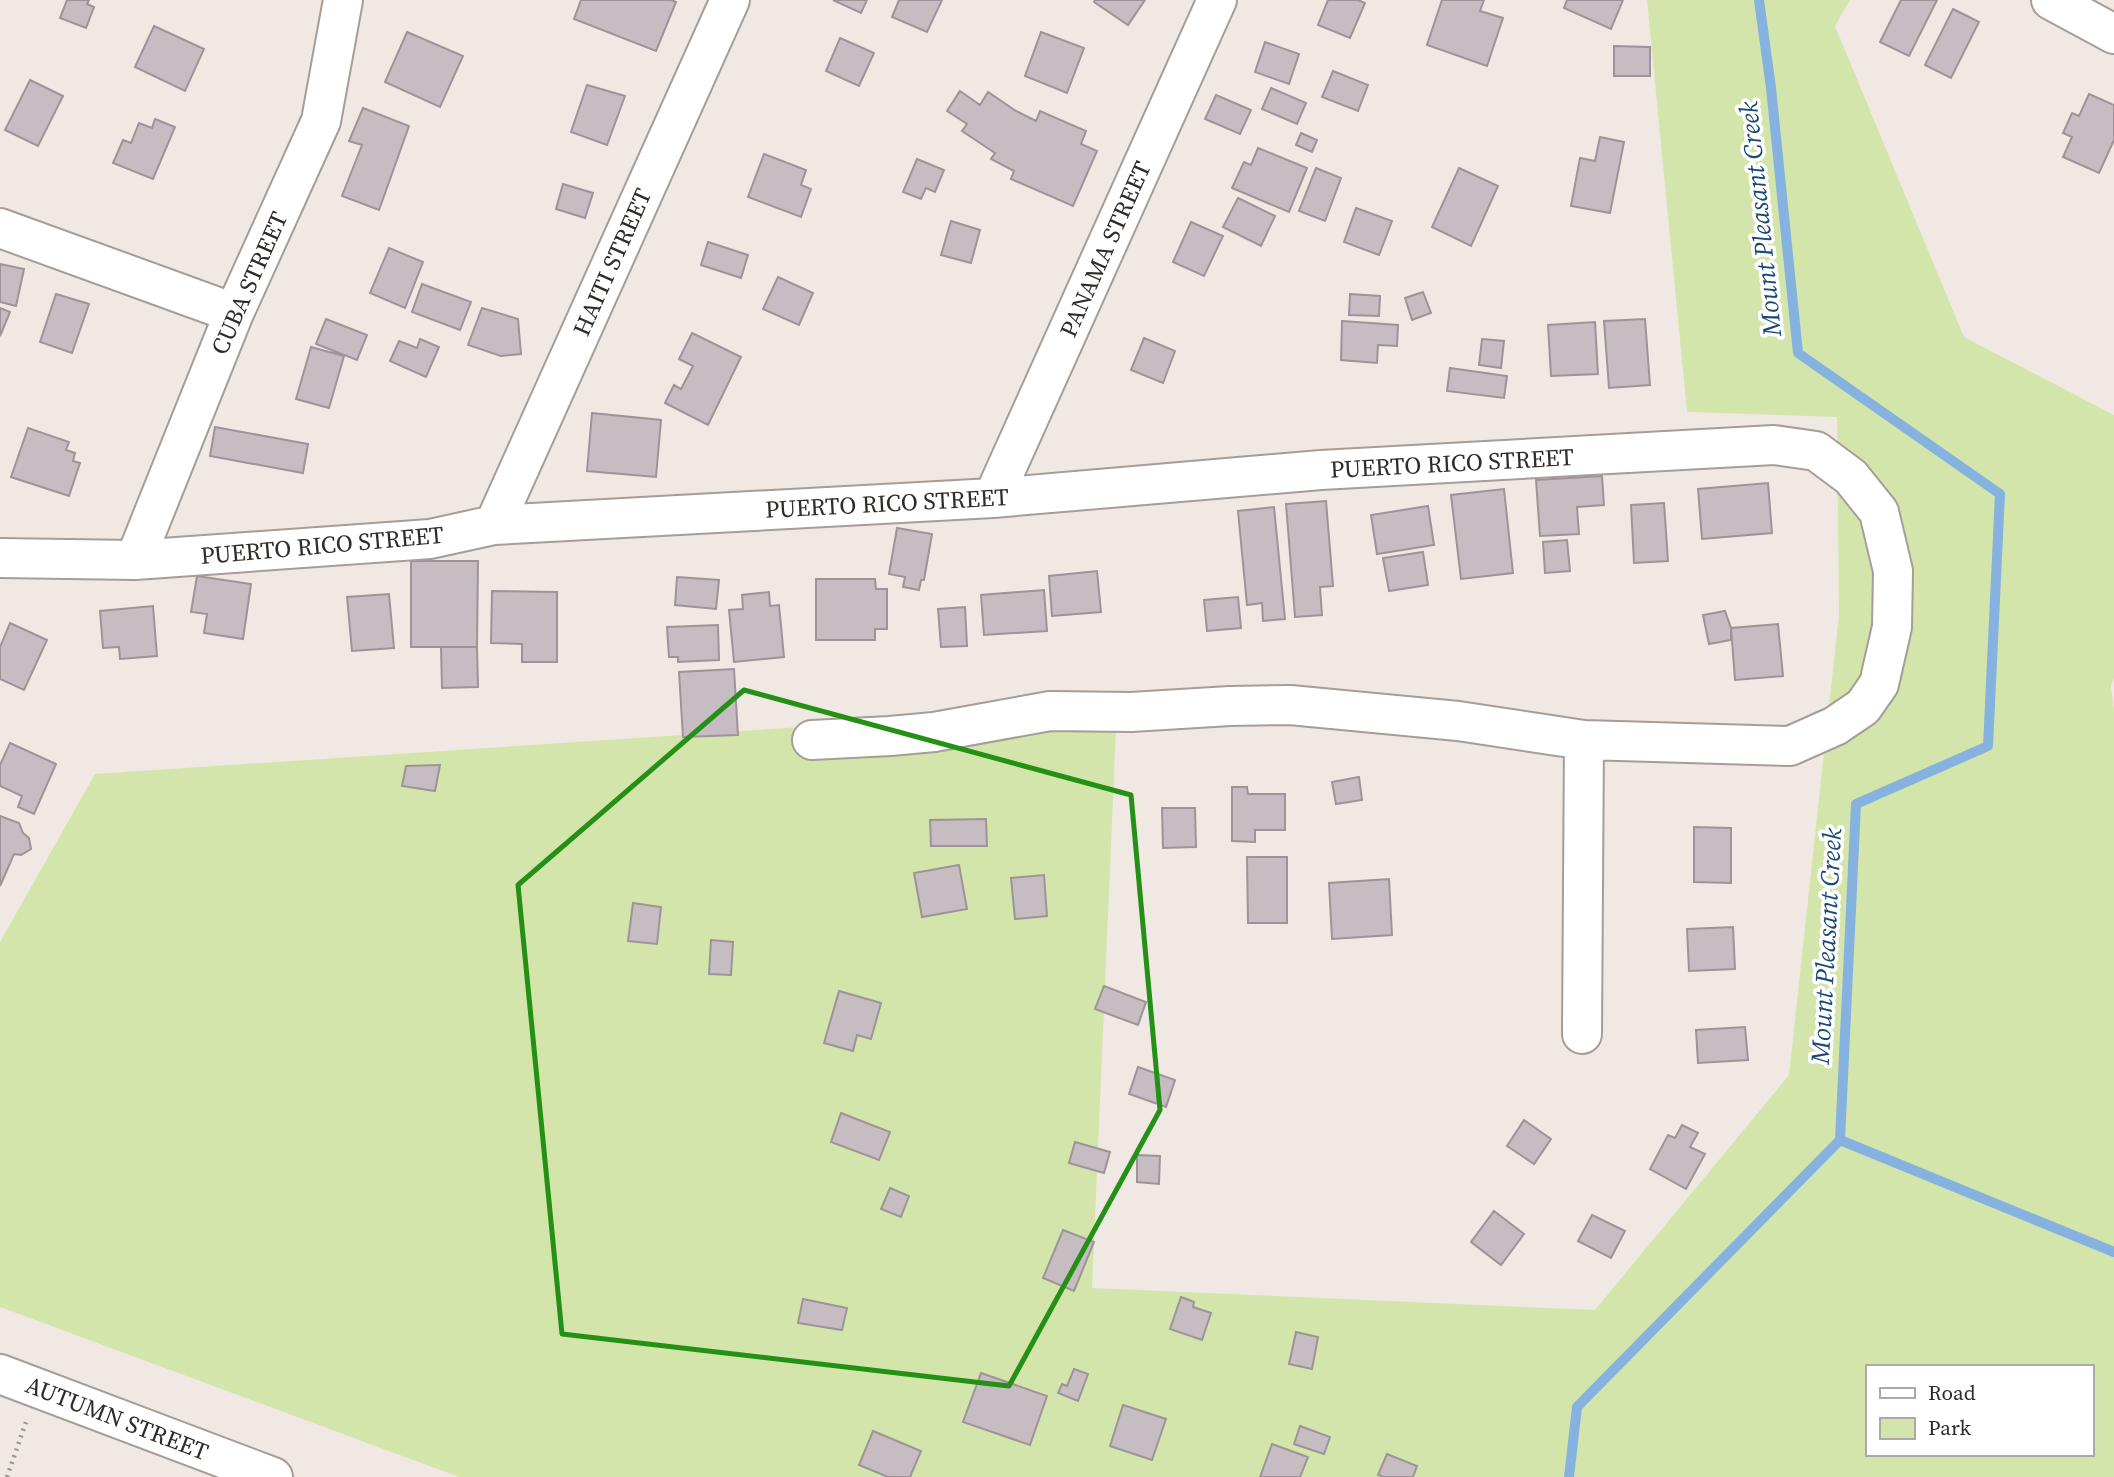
<svg xmlns="http://www.w3.org/2000/svg" width="2114" height="1477" viewBox="0 0 2114 1477" font-family="'Source Serif 4',serif">
	<style>
		.green { fill: #d4e5ac; fill-rule: evenodd }
		.lines { fill: none; stroke-linecap: round; stroke-linejoin: round }
		.stream { stroke: #85b2df; stroke-width: 10 }
		.building { fill: #c5bdc2; stroke: #9c9498; stroke-width: 2 }
		.minor-casing { stroke: #a49d98; stroke-width: 42 }
		.path { stroke: #9a9590; stroke-width: 4.5; stroke-dasharray: 2 5; stroke-linecap: butt }
		.minor { stroke: #fff; stroke-width: 38 }
		.marked { fill: none; stroke: #249016; stroke-width: 5; stroke-linejoin: round }
		.labels { text-anchor: middle; dominant-baseline: central; stroke-width: 7; stroke-linejoin: round; paint-order: stroke }
		.street-label { font-size: 24px; fill: #2e2b29; stroke: #fff }
		.water-label { font-size: 26px; font-style: italic; fill: #194974; stroke: #fff }
	</style>
	<rect width="100%" height="100%" fill="#f0e9e3"/>
	<path class="green" d="M1647 0H1850L1835 26 1964 337 2114 415V679L2111 686 2114 710V1477H459L0 1307V942L95 774 1117 706 1092 1288 1595 1310 1789 1075 1839 614 1837 417 1687 412ZM1867 1367H2091V1454H1867Z"/>
	<g class="lines">
		<path class="stream" d="M1840 1140 2114 1252
			M1569 1477 1577 1407 1840 1140 1856 804 1988 746 2000 494 1798 353 1771 88 1759 0"/>
	</g>
	<path class="building" d="M67 0H89L87 4 94 7 86 28 60 18Z
		M581 0H671L676 2 656 51 574 19Z
		M833 0H867L861 13Z
		M899 0H942L927 32 892 17Z
		M1095 0H1145L1128 25 1094 2Z
		M1328 0H1358L1365 3 1350 38 1318 25Z
		M1442 0H1484L1480 11 1503 18 1487 66 1427 45Z
		M1567 0H1623L1611 29 1564 8Z
		M1901 0H1937L1909 56 1880 42Z
		M1953 9 1979 22 1951 78 1925 65Z
		M154 26 204 49 185 91 135 67Z
		M407 32 463 56 440 107 385 82Z
		M1041 32 1084 48 1067 93 1025 76Z
		M840 38 874 53 859 86 826 71Z
		M1265 42 1299 54 1289 84 1255 72Z
		M1614 46 1650 47V76H1614Z
		M1333 71 1368 85 1358 111 1322 97Z
		M30 80 63 96 38 146 5 130Z
		M587 85 625 96 607 145 571 132Z
		M1271 88 1306 103 1297 124 1262 109Z
		M960 91 980 105 988 92 1016 111 1036 121 1040 111 1086 131 1081 144 1097 151 1073 206 1011 179 1014 171 991 159 995 153 962 131 967 124 947 111Z
		M2089 94 2114 105V140L2099 173 2063 157 2072 137 2063 133 2072 113 2079 116Z
		M1216 95 1251 110 1240 134 1205 119Z
		M363 108 409 126 379 210 342 196 362 145 349 141Z
		M155 119 175 127 153 179 113 163 123 140 131 143 139 123 152 128Z
		M1301 133 1317 140 1312 152 1296 145Z
		M1600 137 1624 142 1610 213 1571 206 1580 158 1595 161Z
		M1258 148 1307 168 1289 212 1232 188 1244 162 1251 165Z
		M764 154 806 170 801 185 811 189 801 217 748 197Z
		M917 159 944 170 935 192 926 188 921 199 903 192Z
		M1316 168 1341 178 1325 221 1299 211Z
		M1459 168 1498 186 1471 246 1432 227Z
		M563 184 593 193 585 218 556 209Z
		M1238 198 1275 216 1261 246 1223 227Z
		M1356 208 1392 221 1379 255 1344 242Z
		M951 221 980 230 971 263 941 255Z
		M1191 222 1223 236 1204 276 1173 262Z
		M708 242 748 255 741 278 701 265Z
		M389 248 423 262 405 308 370 293Z
		M0 264 24 269 16 306 0 302Z
		M778 277 813 293 799 325 763 309Z
		M422 284 471 302 460 330 412 312Z
		M1423 292 1431 313 1412 320 1405 298Z
		M56 294 89 304 72 353 40 342Z
		M1350 294 1380 296 1379 316 1349 315Z
		M0 308 10 312 0 336Z
		M482 308 518 319 521 354 501 356 468 345Z
		M326 319 367 335 357 360 316 344Z
		M1645 319 1650 385 1609 388 1604 321Z
		M1342 321 1398 325 1397 346 1378 345 1377 363 1341 360Z
		M1595 322 1598 374 1551 376 1548 325Z
		M692 333 741 357 708 425 665 403 674 385 681 389 693 366 679 359Z
		M1144 338 1175 351 1163 383 1131 370Z
		M420 339 439 347 426 377 390 361 399 341 417 348Z
		M1482 339 1504 341 1501 368 1479 365Z
		M311 347 344 356 329 408 296 399Z
		M1450 368 1507 376 1504 398 1447 391Z
		M592 413 661 420 656 477 587 471Z
		M215 427 308 444 303 473 210 456Z
		M28 428 69 442 66 450 75 453 73 461 80 463 69 496 11 477Z
		M1602 476 1604 505 1577 507 1579 534 1540 536 1536 480Z
		M1768 483 1772 533 1702 539 1698 489Z
		M1504 489 1513 573 1461 579 1451 495Z
		M1326 501 1333 586 1320 587 1322 615 1295 617 1286 504Z
		M1664 503 1668 561 1634 563 1631 505Z
		M1428 506 1434 545 1377 554 1371 515Z
		M1274 507 1285 619 1263 621 1262 603 1247 605 1238 511Z
		M897 528 932 534 924 580H921L919 590 903 587 905 577 889 574Z
		M1567 540 1570 571 1545 573 1543 542Z
		M1423 552 1428 585 1389 591 1383 558Z
		M411 561H478L477 647H411Z
		M1097 571 1101 612 1052 616 1049 576Z
		M197 576 251 584 243 639 204 633 207 614 191 612Z
		M677 577 719 580 716 609 675 605Z
		M816 579H875L876 589H887V629H875V640H816Z
		M1044 590 1047 631 984 635 981 595Z
		M492 591 557 592V662H522V644L491 643Z
		M769 592 770 606 779 605 784 657 734 662 729 610 743 609 742 595Z
		M389 594 394 648 352 651 347 597Z
		M1238 597 1241 628 1207 631 1204 600Z
		M153 606 157 656 120 659 119 647 103 648 100 611Z
		M965 607 967 646 941 647 938 609Z
		M1725 611 1731 628V640L1709 644 1703 615Z
		M10 623 47 640 24 690 0 679V647Z
		M1778 624 1783 676 1735 680 1731 628Z
		M718 625 719 660 678 662V657H669L667 627Z
		M441 647H477L478 687 442 688Z
		M734 669 738 735 683 737 679 672Z
		M10 743 56 764 34 814 18 807 22 796 0 786V765Z
		M440 765 435 791 402 786 406 766Z
		M1359 777 1362 800 1336 804 1332 782Z
		M1232 787H1247L1248 794H1285V830H1255V842L1232 841Z
		M1162 808H1195L1196 847 1163 848Z
		M0 816 19 823 23 833 29 838 31 849 21 855 14 854 0 886Z
		M986 819 987 846H931L930 820Z
		M1694 827 1731 828V883L1694 882Z
		M1247 857H1287V923H1248Z
		M959 865 967 909 922 917 914 873Z
		M1044 875 1047 916 1015 919 1011 878Z
		M1389 879 1392 935 1332 939 1329 883Z
		M633 903 661 907 657 944 628 941Z
		M1733 927 1735 969 1689 971 1687 929Z
		M711 940 733 942 731 975 709 974Z
		M1104 986 1146 1002 1138 1025 1095 1009Z
		M839 991 881 1003 871 1039 857 1035 853 1051 824 1043Z
		M1745 1027 1748 1060 1698 1063 1696 1030Z
		M1138 1067 1175 1080 1166 1107 1129 1094Z
		M841 1113 890 1132 879 1160 831 1142Z
		M1524 1120 1551 1139 1534 1164 1507 1146Z
		M1682 1125 1698 1133 1690 1147 1705 1154 1686 1189 1650 1169 1668 1135 1675 1138Z
		M1075 1142 1110 1152 1104 1173 1069 1163Z
		M1137 1155 1160 1156 1159 1184 1137 1182Z
		M890 1188 909 1196 901 1217 881 1209Z
		M1494 1211 1524 1234 1501 1265 1471 1242Z
		M1592 1215 1625 1231 1611 1258 1578 1241Z
		M1063 1230 1094 1242 1074 1291 1043 1278Z
		M1181 1297 1194 1302 1193 1307 1211 1313 1202 1340 1170 1329Z
		M803 1299 847 1308 842 1330 798 1323Z
		M1296 1332 1318 1337 1312 1369 1289 1364Z
		M1074 1369 1088 1374 1078 1401 1058 1393 1062 1384 1067 1386Z
		M981 1373 1047 1396 1030 1445 963 1422Z
		M1123 1405 1166 1419 1152 1460 1110 1446Z
		M1300 1426 1330 1437 1324 1454 1294 1444Z
		M873 1431 921 1451 910 1477H888L859 1465Z
		M1272 1444 1308 1457 1300 1477H1260Z
		M1387 1454 1417 1466 1413 1477H1384L1378 1475Z"/>
	<g class="lines">
		<g class="minor-casing">
			<path id="minor" d="M2051 0 2114 34
				M0 228 234 313
				M993 498 1217 0
				M494 525 730 0
				M0 558 135 560 430 539 494 525 993 498 1321 470 1774 445 1816 451 1851 477 1879 512 1893 571 1892 627 1879 684 1863 707 1835 726 1790 746 1584 740 1458 721 1290 705 1230 706 1131 712 1050 711 934 732 890 736 812 740
				M135 560 234 313 321 121 343 0
				M1582 1034 1584 740
				M0 1374 273 1477"/>
		</g>
		<path class="path" d="M7 1477 26 1422"/>
		<use href="#minor" class="minor"/>
	</g>
	<path class="marked" d="M744 690 1131 795 1160 1110 1009 1386 562 1334 518 885Z"/>
	<g class="labels">
		<g class="street-label">
			<text transform="translate(1105 249) rotate(-66)">PANAMA STREET</text>
			<text transform="translate(612 262) rotate(-66)">HAITI STREET</text>
			<text transform="translate(249 283) rotate(-66)">CUBA STREET</text>
			<text transform="translate(1452 463) rotate(-3)">PUERTO RICO STREET</text>
			<text transform="translate(887 503) rotate(-3)">PUERTO RICO STREET</text>
			<text transform="translate(322 545) rotate(-5)">PUERTO RICO STREET</text>
			<text transform="translate(117 1418) rotate(21)">AUTUMN STREET</text>
		</g>
		<g class="water-label">
			<text transform="translate(1760 219) rotate(-96)">Mount Pleasant Creek</text>
			<text transform="translate(1826 946) rotate(-87)">Mount Pleasant Creek</text>
		</g>
	</g>
	<rect x="1866" y="1365" width="228" height="91" fill="#ffffff" stroke="#abaaa9" stroke-width="2"/>
	<rect x="1880" y="1388" width="35" height="10" fill="#ffffff" stroke="#abaaa9" stroke-width="2"/>
	<text x="1928" y="1400" font-size="21" fill="#2e2b29">Road</text>
	<rect x="1880" y="1418" width="35" height="21" fill="#d4e5ac" stroke="#abaaa9" stroke-width="2"/>
	<text x="1928" y="1435" font-size="21" fill="#2e2b29">Park</text>
</svg>
